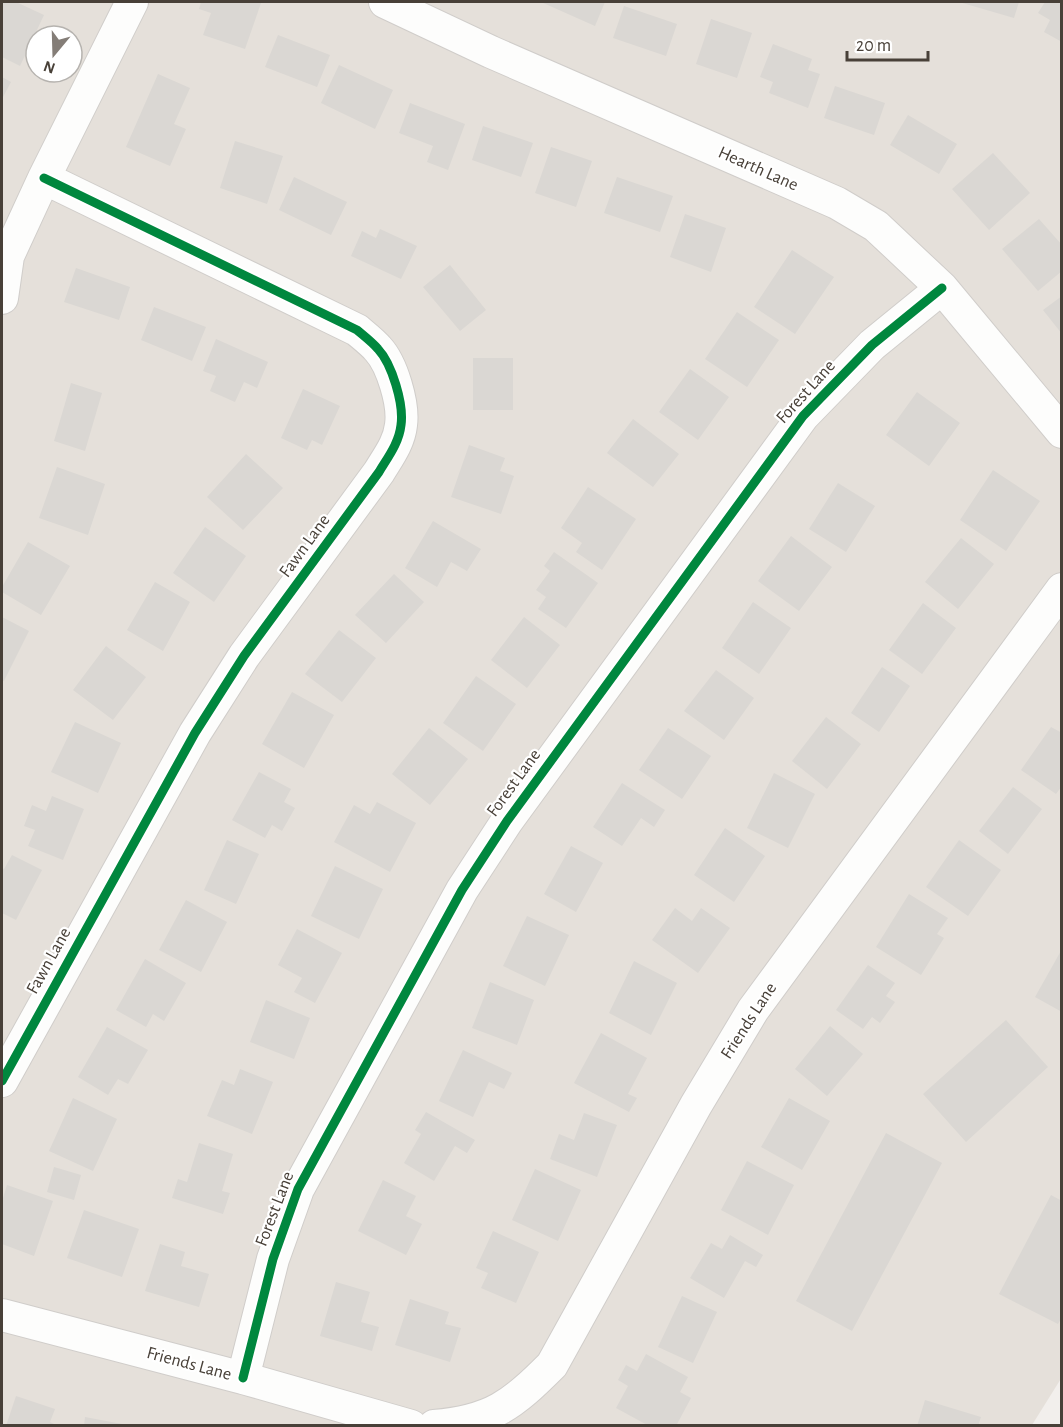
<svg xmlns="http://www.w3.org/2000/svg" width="1063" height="1427" viewBox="0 0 1063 1427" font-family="'Alegreya Sans',sans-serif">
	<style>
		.residential { fill: #e5e0da; fill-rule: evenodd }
		.building { fill: #dad7d3 }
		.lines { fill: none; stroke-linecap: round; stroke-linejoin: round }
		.minor-casing { stroke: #d0cdca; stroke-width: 34 }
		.minor { stroke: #fdfdfc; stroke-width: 32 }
		.cycleway-casing { stroke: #fff; stroke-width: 13 }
		.cycleway { stroke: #00873e; stroke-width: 9 }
		.labels { text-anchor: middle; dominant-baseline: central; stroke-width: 4.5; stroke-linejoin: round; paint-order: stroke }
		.street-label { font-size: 18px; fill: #484038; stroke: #fff }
	</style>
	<rect width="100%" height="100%" fill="#f2efec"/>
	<path class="residential" d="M2 2H1061L1062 1377 1032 1425 2 1426ZM36 36H72V72H36Z"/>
	<path class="building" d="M2 2H16L44 15 20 66 2 57Z
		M201 2 261 3 245 49 203 35 211 13 199 9Z
		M541 2H605L595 26Z
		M959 2H1019L1014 18Z
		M1045 2H1062V42L1044 32 1050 20 1038 13Z
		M624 6 677 24 666 56 613 38Z
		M711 19 752 33 737 78 696 64Z
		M278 35 330 55 317 87 265 67Z
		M773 44 812 59 808 70 820 74 808 108 769 93 773 82 760 77Z
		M339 65 393 90 375 129 321 103Z
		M158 74 190 88 174 124 186 129 170 166 126 147Z
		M2 77 11 82 2 99Z
		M835 86 885 103 874 135 824 118Z
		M410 103 465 124 448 170 427 162 433 146 399 133Z
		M908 115 957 144 939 174 890 145Z
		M483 126 533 143 521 177 472 160Z
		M235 141 283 156 267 204 220 188Z
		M551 147 592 161 576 207 535 193Z
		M993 153 1030 193 989 230 952 189Z
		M294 177 347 202 331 235 279 210Z
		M617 177 673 196 660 232 604 213Z
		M685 214 726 228 711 272 670 257Z
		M1039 219 1062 245V271L1038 291 1002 249Z
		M380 229 417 246 401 279 351 256 362 231 376 238Z
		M792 250 834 277 795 334 754 307Z
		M450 265 486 310 460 331 423 287Z
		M76 268 130 287 119 320 64 302Z
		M1062 296V334L1043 310Z
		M154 307 206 327 192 361 141 340Z
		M737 312 779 340 747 387 705 359Z
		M216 339 268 362 257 388 244 382 235 402 210 391 216 376 203 371Z
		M473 358H513V410H473Z
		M690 369 729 397 698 440 659 412Z
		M71 383 102 393 85 451 54 441Z
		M303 389 340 406 322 445 312 440 307 450 281 438Z
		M917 392 960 423 929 466 886 435Z
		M633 419 679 454 653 487 607 453Z
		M469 445 505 458 500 471 514 476 501 514 451 497Z
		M246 454 283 488 243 530 207 497Z
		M57 467 105 484 88 535 39 518Z
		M993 470 1040 501 1006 551 960 520Z
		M838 483 875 506 846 552 809 529Z
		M588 487 636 519 602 570 576 552 582 543 561 528Z
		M433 521 481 549 467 571 451 562 437 587 405 568Z
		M205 527 246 556 214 602 173 573Z
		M791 536 832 567 799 611 758 581Z
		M961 538 994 564 958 609 925 582Z
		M28 542 70 566 41 615 2 592V587Z
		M554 552 598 583 566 628 538 609 546 597 536 590 550 571 544 566Z
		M394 574 424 602 386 643 355 615Z
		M155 582 190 602 163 651 127 630Z
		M753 602 791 628 759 674 722 648Z
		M923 603 956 628 922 674 889 650Z
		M2 617 29 631 4 681 2 680Z
		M524 617 560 645 527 688 491 660Z
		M339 630 376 658 342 702 305 674Z
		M106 646 146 677 113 720 73 690Z
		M882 667 910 686 879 732 851 713Z
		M716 670 754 698 724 740 684 711Z
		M476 676 516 704 483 751 443 723Z
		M292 692 334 715 304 768 262 744Z
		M826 717 861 744 827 789 792 761Z
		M75 722 121 743 98 793 51 772Z
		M1051 727 1062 733V786L1056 794 1021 770Z
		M429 728 468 759 430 805 392 774Z
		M668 728 711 756 682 799 639 770Z
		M259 772 291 789 284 802 295 808 282 831 272 825 265 838 232 820Z
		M774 773 815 794 788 848 747 828Z
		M622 783 665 810 654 827 641 818 622 846 593 827Z
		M1013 787 1042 809 1008 854 979 831Z
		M52 796 84 809 63 860 28 846 35 830 24 826 32 805 46 811Z
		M377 802 416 823 390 872 334 842 354 805 370 814Z
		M725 828 765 856 734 902 694 875Z
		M227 840 259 854 236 904 204 890Z
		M959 840 1001 870 968 916 926 887Z
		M571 846 603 863 576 912 544 894Z
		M12 855 42 870 16 920 2 913V868L4 869Z
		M335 866 383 889 359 939 311 916Z
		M909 894 948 918 937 934 944 938 921 975 876 947Z
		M186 900 227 922 201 972 159 950Z
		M675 908 692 921 701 908 730 928 698 973 652 940Z
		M527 916 569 935 545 986 503 966Z
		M297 929 342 953 315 1003 294 992 302 978 278 965Z
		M1062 949V1012L1035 997Z
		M145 959 186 983 164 1021 153 1014 146 1027 116 1010Z
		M634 961 677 983 651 1035 609 1013Z
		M868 965 895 983 886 996 895 1002 880 1023 872 1017 863 1029 836 1010Z
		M490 982 534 1000 517 1045 472 1028Z
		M266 1000 310 1018 294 1059 250 1042Z
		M1006 1020 1048 1067 966 1142 923 1094Z
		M830 1026 863 1054 827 1096 795 1069Z
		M107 1027 148 1050 128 1084 118 1079 108 1095 78 1077Z
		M601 1033 647 1058 628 1094 637 1098 629 1112 574 1083Z
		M463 1050 512 1073 504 1089 489 1082 473 1117 439 1101Z
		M240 1069 273 1082 252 1134 207 1116 222 1080 234 1085Z
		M73 1098 117 1119 93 1171 49 1151Z
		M789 1098 830 1121 802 1170 761 1147Z
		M426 1112 475 1140 467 1153 455 1146 434 1181 404 1163 421 1134 415 1130Z
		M584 1113 617 1125 597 1177 550 1159 559 1134 574 1140Z
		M886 1133 942 1163 852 1331 796 1301Z
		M199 1143 233 1154 222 1191 230 1193 223 1214 172 1198 178 1179 187 1182Z
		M747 1161 794 1185 768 1235 721 1210Z
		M54 1167 81 1175 74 1200 47 1192Z
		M535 1169 581 1190 558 1241 512 1220Z
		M383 1180 416 1196 406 1216 422 1224 406 1255 358 1231Z
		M7 1185 53 1201 34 1256 2 1244V1201Z
		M1051 1195 1062 1201V1317L1058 1324 999 1294Z
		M84 1210 139 1229 122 1277 67 1258Z
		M493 1231 539 1252 516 1303 481 1288 488 1273 476 1268Z
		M730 1235 763 1255 756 1267 745 1261 724 1298 690 1278 711 1243 722 1249Z
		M160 1244 185 1252 181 1266 209 1274 199 1307 145 1291Z
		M336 1282 370 1292 361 1322 379 1327 372 1351 320 1336Z
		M682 1296 717 1312 693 1363 658 1347Z
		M410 1299 449 1312 445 1324 461 1328 450 1362 395 1345Z
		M646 1354 688 1377 680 1392 691 1398 676 1426H649L616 1408 628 1386 618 1380 626 1365 637 1371Z
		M16 1396 55 1409 50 1422 58 1426H6Z
		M925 1400 981 1417 978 1426H917Z
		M85 1417 122 1424 121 1426H84Z"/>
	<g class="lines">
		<g class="minor-casing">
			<path id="minor" d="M385 2 491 52 837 203 876 226 942 288 1062 432
				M2 298 8 256 44 178 132 2
				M2 1081 195 733 244 656 379 472C388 457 399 443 401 425 404 404 392 364 378 349 372 342 364 336 357 330L44 178
				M2 1315 243 1378 411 1426
				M243 1378 273 1259 298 1189 462 890 507 821 803 416 872 345 942 288
				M434 1426C492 1421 512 1405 552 1365L696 1105 753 1010 1062 589"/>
		</g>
		<use href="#minor" class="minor"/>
		<g class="cycleway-casing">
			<path id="cycleway" d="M2 1081 195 733 244 656 379 472C388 457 399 443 401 425 404 404 392 364 378 349 372 342 364 336 357 330L44 178
				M243 1378 273 1259 298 1189 462 890 507 821 803 416 872 345 942 288"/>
		</g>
		<use href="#cycleway" class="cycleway"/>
	</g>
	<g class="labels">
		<g class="street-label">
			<text transform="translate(758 169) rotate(24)">Hearth Lane</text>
			<text transform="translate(806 392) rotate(-48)">Forest Lane</text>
			<text transform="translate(305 546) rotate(-54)">Fawn Lane</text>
			<text transform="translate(514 783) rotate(-54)">Forest Lane</text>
			<text transform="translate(49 961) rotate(-61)">Fawn Lane</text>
			<text transform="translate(749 1021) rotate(-57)">Friends Lane</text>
			<text transform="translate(275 1209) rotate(-69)">Forest Lane</text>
			<text transform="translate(189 1364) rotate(15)">Friends Lane</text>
		</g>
	</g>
	<rect width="1063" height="1427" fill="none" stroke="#484038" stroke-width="6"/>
	<g transform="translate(54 54) rotate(199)"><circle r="28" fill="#ffffff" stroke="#b6b3af" stroke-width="1.5"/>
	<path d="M0-4.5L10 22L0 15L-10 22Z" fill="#847d77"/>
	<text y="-9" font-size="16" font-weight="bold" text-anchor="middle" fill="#484038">N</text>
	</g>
	<path d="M847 51v9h81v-9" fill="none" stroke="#484038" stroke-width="3"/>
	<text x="856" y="51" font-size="18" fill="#484038" stroke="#ffffff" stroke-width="4.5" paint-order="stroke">20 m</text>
</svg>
